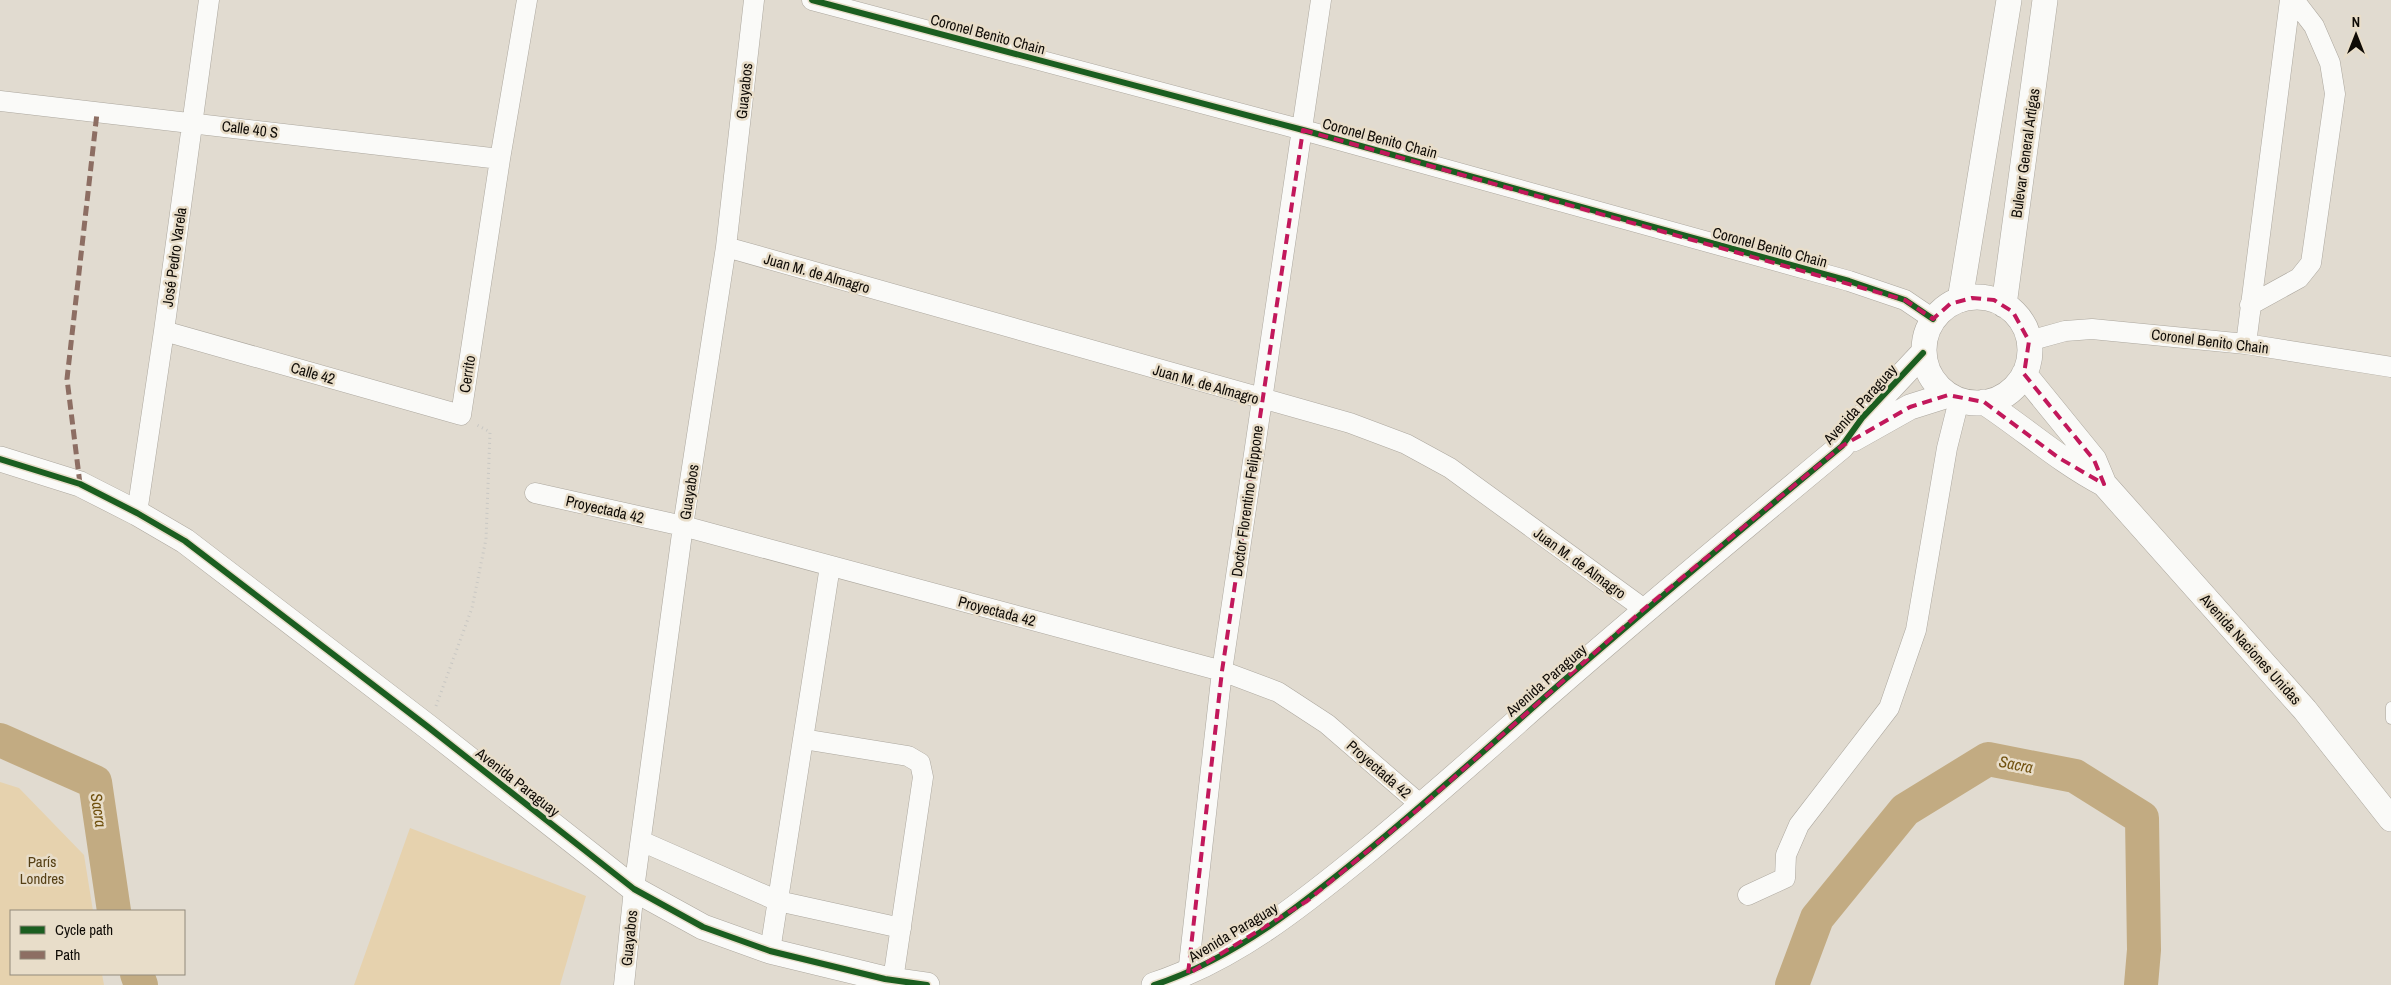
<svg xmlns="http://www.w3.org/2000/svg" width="2391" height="985" viewBox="0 0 2391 985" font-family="'Archivo Narrow',sans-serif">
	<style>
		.green { fill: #e6d2ae }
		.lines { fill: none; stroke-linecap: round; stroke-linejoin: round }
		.river { stroke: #c2ab82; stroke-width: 34 }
		.service-casing { stroke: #aca79e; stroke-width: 11 }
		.minor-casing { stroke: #aca79e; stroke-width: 21 }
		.tertiary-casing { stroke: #aca79e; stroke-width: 26 }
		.path { stroke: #c8c7c3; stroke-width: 3; stroke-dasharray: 1 4; stroke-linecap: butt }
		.service { stroke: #fafaf8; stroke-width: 10 }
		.minor { stroke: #fafaf8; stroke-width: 20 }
		.tertiary { stroke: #fafaf8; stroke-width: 25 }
		.quiet { stroke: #8d6e63; stroke-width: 5; stroke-dasharray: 10 5; stroke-linecap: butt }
		.cycleway-casing { stroke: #e8ddc9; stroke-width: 9 }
		.cycleway { stroke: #1b5e20; stroke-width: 6 }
		.marked { fill: none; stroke: #c2185b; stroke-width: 4; stroke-dasharray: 10 6; stroke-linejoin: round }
		.labels { text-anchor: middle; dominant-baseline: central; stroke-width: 5; stroke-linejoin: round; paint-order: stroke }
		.street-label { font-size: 15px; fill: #0f0b06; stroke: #e8ddc9 }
		.park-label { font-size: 15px; fill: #553f14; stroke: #e8ddc9 }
		.water-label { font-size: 16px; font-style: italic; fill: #70510f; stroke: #e8ddc9 }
	</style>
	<rect width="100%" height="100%" fill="#e1dbd0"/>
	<path class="green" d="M0 782 19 788 84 855 93 911H11V974H102L104 985H0Z
		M410 828 586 896 560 985H354Z"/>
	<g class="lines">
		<path class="river" d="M0 740 95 782 114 911
			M137 974 141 985
			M1792 985 1817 918 1905 810 1988 759 2075 776 2142 818 2144 950 2141 985"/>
		<g class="service-casing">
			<path id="service" d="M2391 707V719"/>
		</g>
		<g class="minor-casing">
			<path id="minor" d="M812 0 1303 130 1849 281 1905 300 1933 319
				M0 101 500 159
				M726 247 1350 423 1406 444 1450 468 1644 609
				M2250 305 2299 278 2311 263 2335 94 2330 63 2314 26 2294 0
				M164 331 461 415 500 159 527 0
				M2029 341 2065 331 2092 329 2246 344 2391 367
				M2246 344 2290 0
				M535 493 683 526 1222 671 1278 692 1327 724 1422 806
				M137 513 164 331 209 0
				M803 739 908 756 920 763 923 777 893 980
				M641 841 778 901 901 928
				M1748 895 1785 878 1786 855 1799 825 1889 708 1916 630 1947 448 1959 400
				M770 951 830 566
				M1188 974 1222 671 1321 0
				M624 985 634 889 683 526 726 247 754 0"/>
		</g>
		<g class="tertiary-casing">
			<path id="tertiary" d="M1924 350a53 53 0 1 1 106 0a53 53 0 1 1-106 0Z
				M1960 300 2009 0
				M2004 305 2045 0
				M2024 374 2094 460 2104 484 2305 710 2391 819
				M1984 402C2025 429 2060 461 2104 484
				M1853 439 1910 407 1948 395
				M0 459 80 484 137 513 185 541 428 727 634 889 703 927 770 951 885 979 927 985
				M1154 985C1234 959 1301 905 1366 852 1427 802 1486 749 1546 696 1643 611 1743 528 1842 446L1862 418 1923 353"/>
		</g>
		<path class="path" d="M436 706 472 608 486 539 490 432 477 425"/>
		<use href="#service" class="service"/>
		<use href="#minor" class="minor"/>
		<use href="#tertiary" class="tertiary"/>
		<path class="quiet" d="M80 484 67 379 97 113"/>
		<g class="cycleway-casing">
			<path id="cycleway" d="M812 0 1303 130 1849 281 1905 300 1933 319
				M0 459 80 484 137 513 185 541 428 727 634 889 703 927 770 951 885 979 927 985
				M1154 985C1234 959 1301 905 1366 852 1427 802 1486 749 1546 696 1643 611 1743 528 1842 446L1862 418 1923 353"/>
		</g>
		<use href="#cycleway" class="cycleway"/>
	</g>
	<path class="marked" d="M1303 130 1905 300 1933 319 1950 304 1972 298 1994 300 2013 312 2029 341 2024 374 2094 460 2104 484 2059 458 1984 402 1948 395 1910 407 1842 446 1644 609 1422 806 1307 901 1188 974 1222 671Z"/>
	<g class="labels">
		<g class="street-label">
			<text transform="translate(988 34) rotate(15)">Coronel Benito Chain</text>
			<text transform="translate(744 91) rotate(-84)">Guayabos</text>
			<text transform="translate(250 129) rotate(7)">Calle 40 S</text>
			<text transform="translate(1380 138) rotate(15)">Coronel Benito Chain</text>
			<text transform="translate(2025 153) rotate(-82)">Bulevar General Artigas</text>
			<text transform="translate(1770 247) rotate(15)">Coronel Benito Chain</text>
			<text transform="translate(174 257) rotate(-82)">José Pedro Varela</text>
			<text transform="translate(817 273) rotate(16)">Juan M. de Almagro</text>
			<text transform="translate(2210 341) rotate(7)">Coronel Benito Chain</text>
			<text transform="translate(313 373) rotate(16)">Calle 42</text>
			<text transform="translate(467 374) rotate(-81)">Cerrito</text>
			<text transform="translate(1206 384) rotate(16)">Juan M. de Almagro</text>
			<text transform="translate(1860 404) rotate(-48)">Avenida Paraguay</text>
			<text transform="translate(689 492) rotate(-81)">Guayabos</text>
			<text transform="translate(1247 501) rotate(-82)">Doctor Florentino Felippone</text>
			<text transform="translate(605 509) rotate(13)">Proyectada 42</text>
			<text transform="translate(1580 563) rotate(36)">Juan M. de Almagro</text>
			<text transform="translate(997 611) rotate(15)">Proyectada 42</text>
			<text transform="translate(2251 649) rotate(48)">Avenida Naciones Unidas</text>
			<text transform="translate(1546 680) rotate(-41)">Avenida Paraguay</text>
			<text transform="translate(1379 769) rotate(41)">Proyectada 42</text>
			<text transform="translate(518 782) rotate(38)">Avenida Paraguay</text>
			<text transform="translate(1233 932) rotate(-31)">Avenida Paraguay</text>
			<text transform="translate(629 938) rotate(-84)">Guayabos</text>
		</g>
		<g class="park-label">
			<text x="42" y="861">París<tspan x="42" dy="17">Londres</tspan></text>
		</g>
		<g class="water-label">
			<text transform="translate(2016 764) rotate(11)">Sacra</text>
			<text transform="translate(99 810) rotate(81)">Sacra</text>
		</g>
	</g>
	<rect x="10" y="910" width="175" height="65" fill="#e8ddc9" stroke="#91897b"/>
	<rect x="20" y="926" width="25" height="8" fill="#1b5e20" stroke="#91897b"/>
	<text x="55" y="935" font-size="15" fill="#0f0b06">Cycle path</text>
	<rect x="20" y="951" width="25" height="8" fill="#8d6e63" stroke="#91897b"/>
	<text x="55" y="960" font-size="15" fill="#0f0b06">Path</text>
	<g transform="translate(2356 35)" stroke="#e8ddc9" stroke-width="4" paint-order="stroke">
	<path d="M0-4L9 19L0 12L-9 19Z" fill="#0f0b06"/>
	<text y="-8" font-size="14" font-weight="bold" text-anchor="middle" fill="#0f0b06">N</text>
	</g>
</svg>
